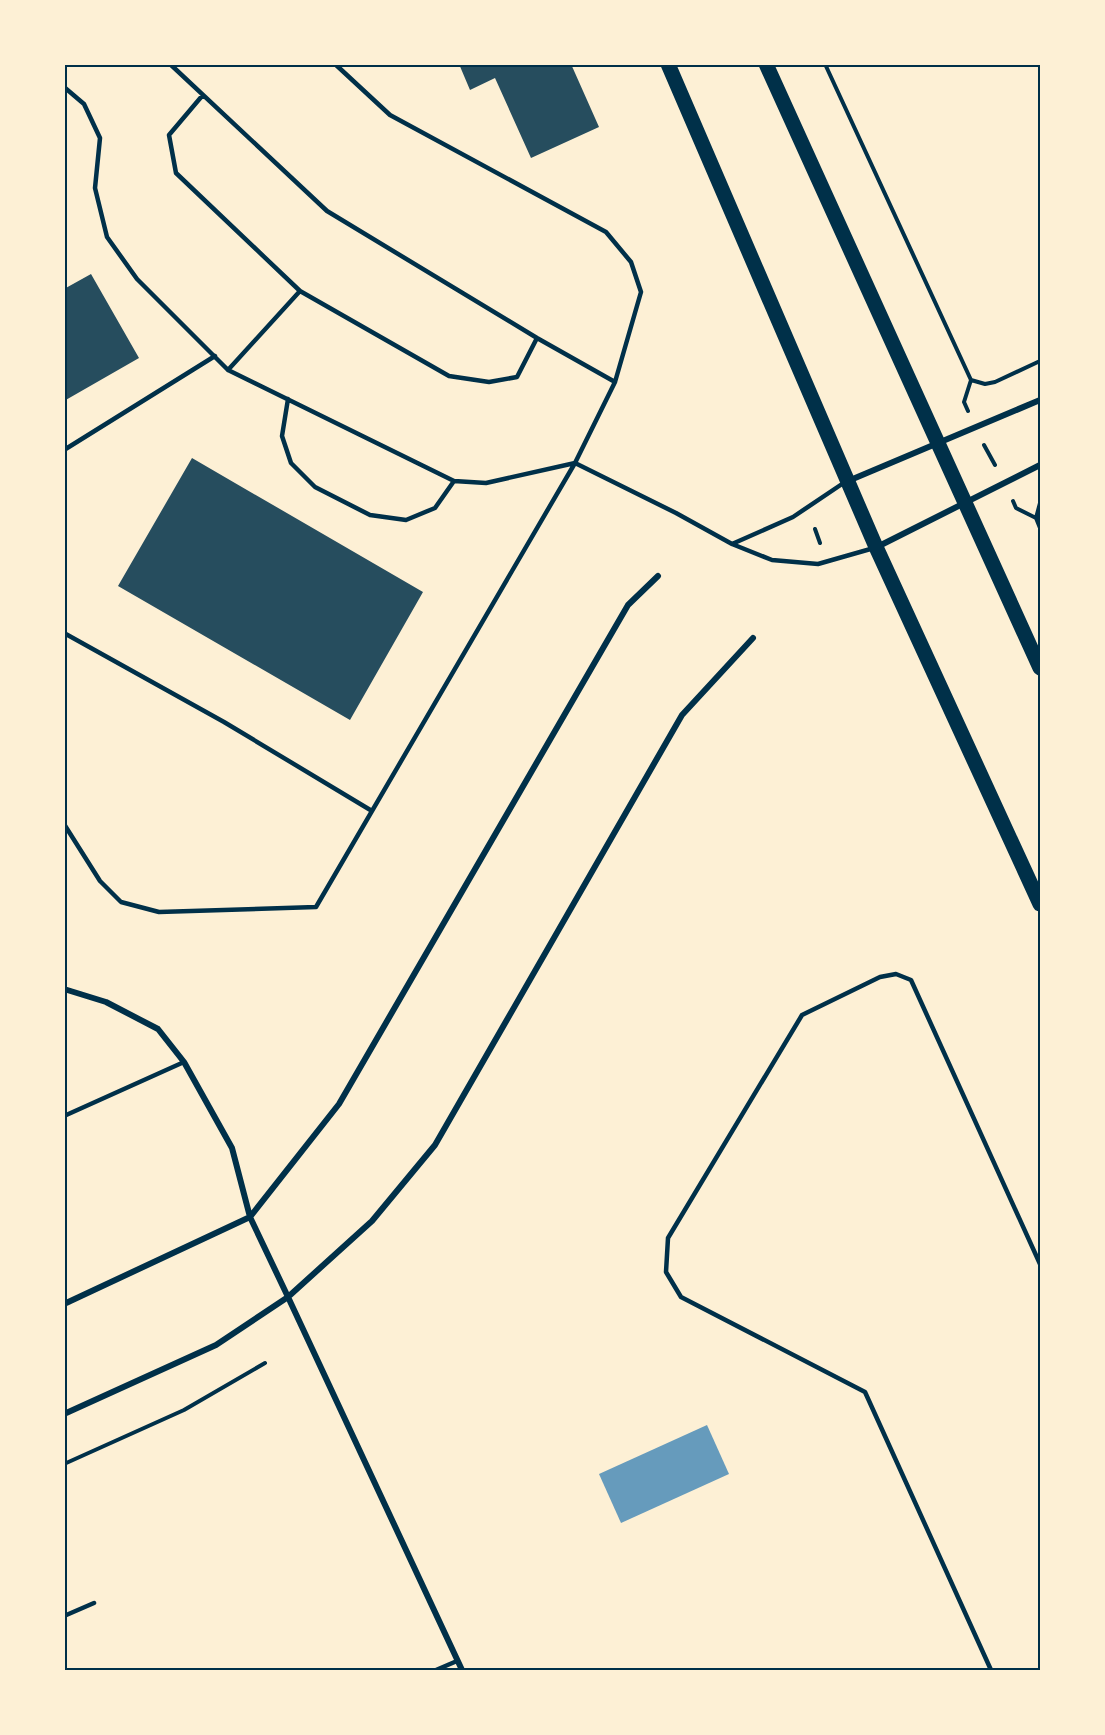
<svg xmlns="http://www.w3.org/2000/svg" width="1105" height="1735" viewBox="0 0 1105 1735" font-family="'Roboto Condensed',sans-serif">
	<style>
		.water { fill: #669bbc }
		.building { fill: #264d5e }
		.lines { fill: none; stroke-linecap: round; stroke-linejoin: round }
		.path { stroke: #003049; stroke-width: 4 }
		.service { stroke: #003049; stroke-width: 4.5 }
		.minor { stroke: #003049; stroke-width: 6 }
		.primary { stroke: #003049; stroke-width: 15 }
		.neatline { fill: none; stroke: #003049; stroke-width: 2 }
	</style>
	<rect width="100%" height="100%" fill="#fdf0d5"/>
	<path class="water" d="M707 1425 729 1474 621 1523 599 1474Z"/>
	<path class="building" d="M459 64H571L599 127 531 158 495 78 470 90Z
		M91 274 139 358 64 401V289Z
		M192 458 423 592 350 720 118 586Z"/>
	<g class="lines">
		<path class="path" d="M825 64 971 380 964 402 968 411
			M971 380 985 384 995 382 1040 361
			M984 445 995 465
			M1013 501 1016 508 1036 518 1040 528
			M1036 518 1040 503
			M815 529 820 543
			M64 1464 184 1410 265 1363"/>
		<path class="service" d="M170 64 327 211 537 338 615 382
			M64 87 84 104 100 138 95 188 107 237 137 279 228 370 454 481 486 483 575 463 676 513 732 544 772 560 818 564 874 548
			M202 96 169 135 176 173 300 291
			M228 370 300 291 449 376 489 382 517 377 537 338
			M288 399 282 436 291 463 315 487 370 515 406 520 435 508 454 481
			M64 450 215 356
			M732 544 793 517 845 482
			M64 633 224 722 372 811
			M64 824 100 881 121 902 159 912 316 907 575 463 615 382 641 292 631 262 606 232 390 115 335 64
			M64 1116 184 1062
			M64 1616 94 1603
			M436 1670 457 1661
			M991 1670 865 1392 681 1297 666 1272 668 1238 802 1015 880 977 896 974 911 980 1040 1264"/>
		<path class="minor" d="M848 481 1040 400
			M877 547 1040 465
			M64 989 106 1002 158 1029 184 1062 232 1148 250 1217 288 1297 462 1670
			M64 1304 250 1217 339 1104 628 605 658 576
			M64 1414 216 1345 288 1297 372 1221 435 1145 682 715 753 638"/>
		<path class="primary" d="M668 64 876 547 1040 904
			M766 64 1040 668"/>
	</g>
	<rect width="1105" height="1735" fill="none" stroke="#fdf0d5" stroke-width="132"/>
	<rect x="66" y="66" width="973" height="1603" class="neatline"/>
</svg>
